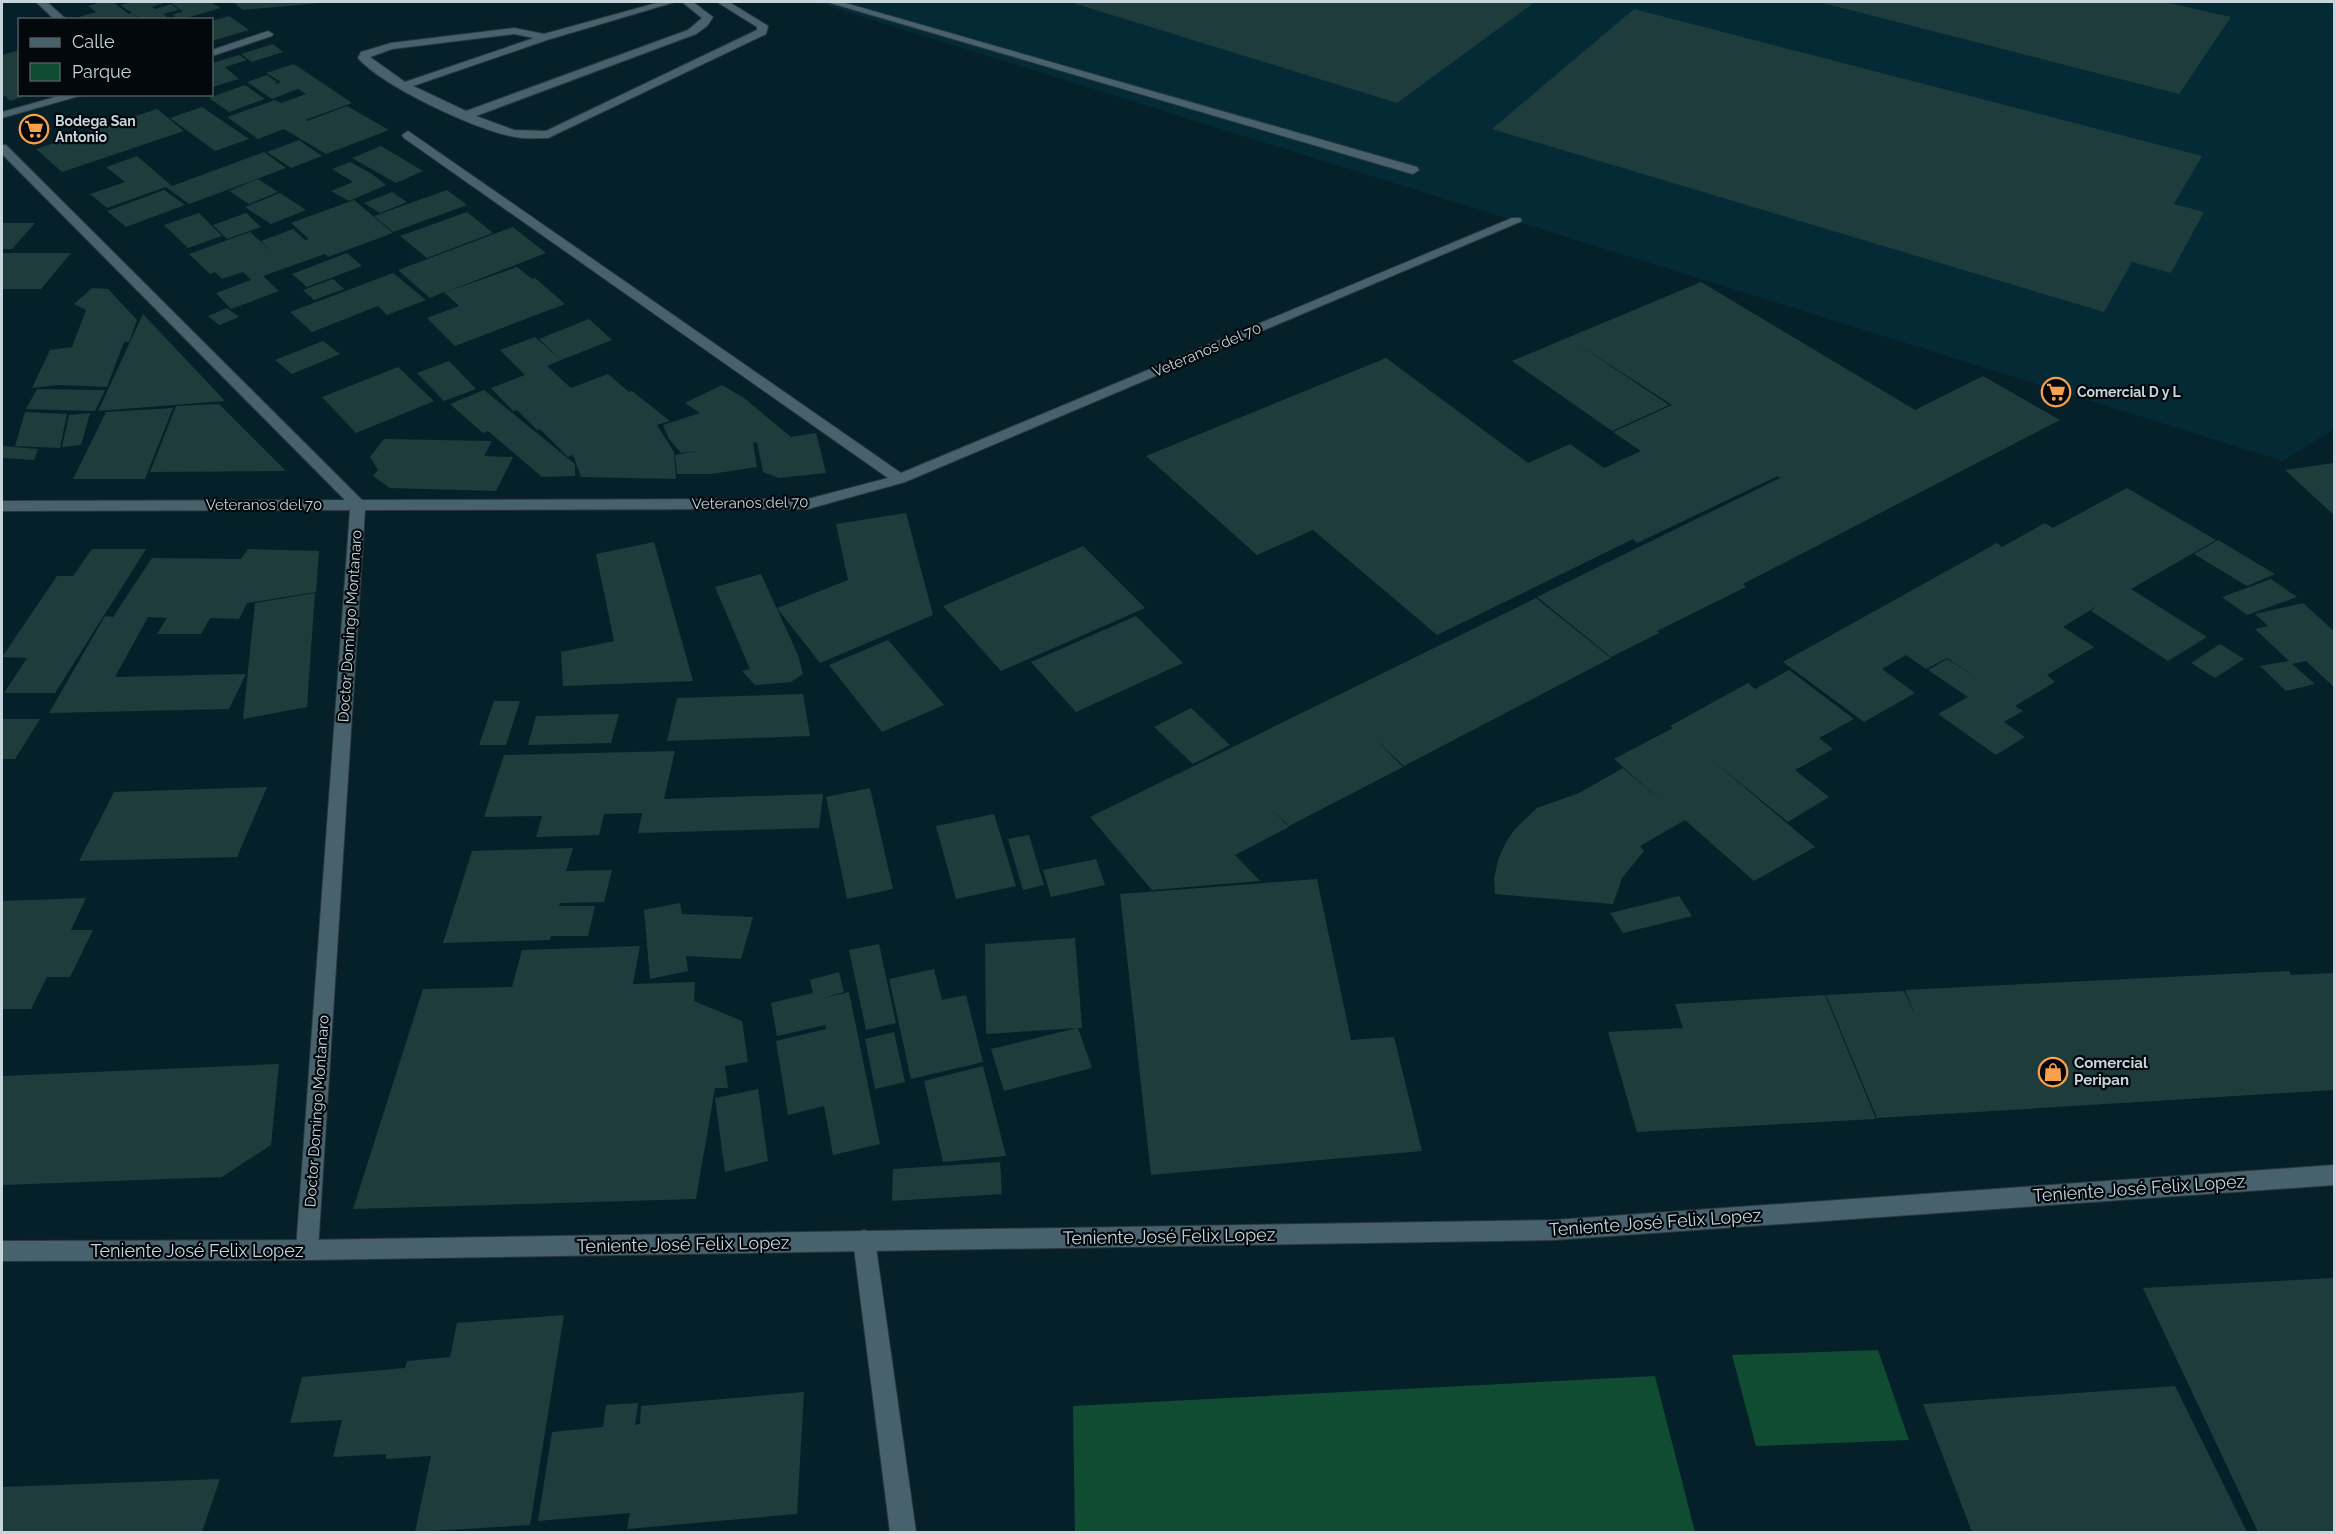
<svg xmlns="http://www.w3.org/2000/svg" width="2336" height="1534" viewBox="0 0 2336 1534" font-family="Raleway,sans-serif">
	<style>
		.built { fill: #042a36 }
		.green { fill: #0f4c32 }
		.building { fill: #1e3c3b }
		.lines { fill: none; stroke-linecap: round; stroke-linejoin: round }
		.lane-casing { stroke: #2c363e; stroke-width: 2 }
		.street-casing { stroke: #2c363e; stroke-width: 2 }
		.secondary-casing { stroke: #2c363e; stroke-width: 2 }
		.lane { fill: #47626d; fill-rule: evenodd }
		.street { fill: #47626d; fill-rule: evenodd }
		.secondary { fill: #47626d; fill-rule: evenodd }
		.labels { text-anchor: middle; dominant-baseline: central; stroke-width: 4.5; stroke-linejoin: round; paint-order: stroke }
		.far-poi-label { font-size: 14px; font-weight: bold; fill: #c6d5db; stroke: #02080c; text-anchor: start }
		.street-label { font-size: 15px; fill: #c6d5db; stroke: #02080c }
		.poi-label { font-size: 15px; font-weight: bold; fill: #c6d5db; stroke: #02080c; text-anchor: start }
		.near-street-label { font-size: 18px; fill: #c6d5db; stroke: #02080c }
	</style>
	<rect width="100%" height="100%" fill="#062029"/>
	<path class="built" d="M815 2H2334V429L2283 461Z"/>
	<path class="green" d="M1878 1350 1909 1440 1756 1446 1732 1355Z
		M1655 1376 1695 1532H1075L1073 1406Z"/>
	<path class="building" d="M101 2H113L129 14 132 13 141 20H82L79 17 96 12 88 6Z
		M132 2H167L152 7 155 9 171 4 179 10 163 14 167 17 162 18 165 20H143L120 5Z
		M170 2H210L221 8 179 20 172 14 183 12Z
		M233 2H320V3L243 10Z
		M1070 2H1535L1397 103Z
		M1819 2H2165L2231 17 2179 94Z
		M1634 9 2202 156 2174 204 2204 212 2171 273 2132 262 2104 312 1492 129Z
		M229 16 249 30 212 41V21Z
		M273 44 283 52 252 62 241 54Z
		M20 50V94L29 95 10 101 5 96 2 97V55Z
		M239 55 247 60 225 67 239 79 212 87V63Z
		M294 64 352 103 305 120 307 121 347 106 389 130 326 154 284 129 258 139 227 117 275 100 281 103 306 94 298 89 272 99 247 82 267 75 277 82 275 83 277 84 281 82 266 73Z
		M245 85 265 99 229 112 209 98Z
		M202 107 249 139 215 151 170 118Z
		M157 109 184 131 62 172 36 149Z
		M299 140 322 156 291 168 267 152Z
		M381 146 423 171 396 183 352 158Z
		M264 152 286 168 189 204 166 187 107 208 90 194 125 182 106 167 137 156 172 186Z
		M350 162 372 174 386 185 349 201 331 191 353 182 332 169Z
		M258 179 278 192 249 204 229 191Z
		M164 190 185 205 126 227 107 211Z
		M447 190 467 205 393 232 374 216Z
		M392 192 407 202 380 213 364 203Z
		M280 193 306 210 271 224 245 207Z
		M354 200 393 233 328 257 325 254 263 276 279 291 231 309 216 293 251 280 243 272 222 279 215 272 210 274 189 254 250 232 272 252 261 241 293 229 305 240 309 239 291 223Z
		M467 212 493 233 427 258 400 236Z
		M199 213 222 236 188 248 164 225Z
		M246 213 261 227 227 239 213 225Z
		M2 223H35L12 249H2Z
		M513 227 546 253 446 292 517 267 532 279 535 278 565 304 455 346 427 318 459 306 444 292 430 298 398 270Z
		M2 253H71L41 289H2Z
		M347 253 362 266 307 287 292 274Z
		M393 273 426 300 387 315 378 306 312 332 290 312Z
		M333 279 344 289 314 300 303 290Z
		M1701 282 1915 410 1983 376 2060 420 1743 584 1746 587 1657 631 1659 633 1611 657 1537 597 1780 478 1778 476 1637 543 1633 539 1437 635 1313 530 1257 555 1146 456 1386 358 1528 463 1570 444 1604 468 1641 451 1613 432 1672 405 1575 342 1669 405 1612 431 1512 361Z
		M92 288 108 289 137 320 129 342H124L107 387 59 385 32 388 50 350 72 347 86 310 74 304Z
		M227 308 239 317 219 325 208 316Z
		M143 314 225 401 98 411Z
		M589 319 612 340 561 360 539 339Z
		M535 337 561 360 547 366 571 388 608 374 629 392 632 391 670 421 657 425 674 452 676 479 581 477 573 455 568 457 540 429 537 430 517 410 513 411 491 388 525 375 500 350Z
		M323 341 340 354 292 374 275 360Z
		M449 361 476 389 444 401 417 373Z
		M398 367 434 401 356 433 322 397Z
		M722 385 744 398 791 437 816 433 826 473 779 478 763 472 757 442 753 443 757 467 711 474H677L675 455 695 451 681 453 669 439 663 425 700 413 685 403Z
		M37 389 100 390H105L95 411 26 409Z
		M484 390 575 464V476L542 477 488 431 483 433 450 404Z
		M219 404 286 471 150 472 176 406Z
		M173 408 145 479H73L106 412Z
		M25 412 67 414 60 448 15 446Z
		M90 413 81 445 62 447 69 415Z
		M384 439 492 441 484 456 513 457 496 491 390 488 373 476 378 470 370 457Z
		M2 446 38 449 34 460 2 458Z
		M2334 463V515L2285 470Z
		M2127 488 2216 540 2131 589 2207 637 2168 661 2091 611 2097 606 2063 627 2094 647 2047 675 2055 682 2015 706 2023 711 2004 722 2025 737 1996 755 1938 714 1968 697 1928 670 1947 659 1977 678 1947 658 1926 669 1906 655 1882 669 1915 693 1864 722 1783 662 1997 543 2002 547 2045 523 2053 528Z
		M906 513 933 615 820 663 777 608 848 580 836 524Z
		M2218 540 2275 574 2247 586 2194 554Z
		M654 542 693 681 563 686 561 652 614 641 596 554Z
		M1083 546 1145 608 1001 671 943 606Z
		M92 549H146L55 693H4L27 658 2 657 57 576H73Z
		M248 549 319 551 316 592 247 603 239 619 210 618 201 634H157L167 618 148 617 115 677 246 674 229 709 49 713 105 616 113 617 152 558 241 559Z
		M761 574 798 655 803 674 791 682 755 685 742 671 750 669 715 587Z
		M2271 579 2297 597 2247 615 2222 597Z
		M315 593 307 707 243 719 255 603Z
		M1536 598 1611 658 1404 766 1376 740 1403 767 1289 826 1270 808 1289 827 1235 855 1260 881 1152 890 1090 817Z
		M2303 603 2334 631V687L2306 661 2292 664 2315 684 2286 691 2260 666 2289 661 2255 629 2268 626 2255 614Z
		M1136 616 1183 663 1076 712 1031 662Z
		M888 640 944 705 882 732 829 665Z
		M2220 644 2244 659 2215 678 2191 663Z
		M1789 670 1854 719 1819 738 1833 749 1795 770 1829 797 1788 822 1706 755 1815 847 1754 881 1685 820 1640 846 1644 851 1622 878 1613 904 1495 894 1494 879 1498 860 1506 842 1515 829 1537 808 1579 793 1623 768 1665 804 1614 759 1673 728 1670 726 1748 683 1755 689Z
		M803 694 810 736 667 741 677 698Z
		M494 701H520L506 745H479Z
		M1191 708 1230 745 1193 764 1154 727Z
		M619 714 611 743 528 745 536 716Z
		M2 719H40L15 759H2Z
		M675 751 664 799 823 794 819 828 638 833 642 813 604 814 599 835 536 837 542 816 484 817 504 755Z
		M267 787 237 857 79 861 114 792Z
		M870 788 893 889 847 899 826 797Z
		M994 814 1016 886 956 899 936 826Z
		M1029 835 1044 885 1023 890 1008 839Z
		M573 848 566 871 612 870 604 902 560 903 559 906H595L588 936H551L550 940 443 943 472 851Z
		M1096 859 1105 885 1051 897 1043 870Z
		M1317 879 1351 1040 1394 1037 1422 1151 1151 1175 1120 894Z
		M1679 896 1692 916 1623 933 1610 913Z
		M86 898 71 930H93L70 977H47L31 1009H2V901Z
		M680 903 682 914 753 917 741 959 686 956 688 971 650 979 644 910Z
		M1075 938 1082 1028H1078L1092 1068 1004 1091 991 1049 1077 1028 986 1034 985 944Z
		M879 944 896 1023 866 1030 849 950Z
		M640 946 633 984 695 982 694 1001 742 1021 748 1062 725 1066 728 1088H715L696 1199 353 1209 423 989 512 987 522 950Z
		M934 969 942 1000 966 995 983 1062 911 1079 889 979Z
		M2289 971 2291 975 2334 973V1090L1877 1118 1826 995 1904 991 1916 1017 1905 990Z
		M839 972 844 992 820 999 849 992 880 1144 833 1155 824 1106 788 1115 776 1041 826 1029 825 1025 777 1036 771 1003 813 993 810 980Z
		M1825 995 1876 1119 1637 1132 1608 1032 1683 1028 1675 1004Z
		M894 1032 905 1082 875 1089 865 1039Z
		M279 1064 271 1145 222 1177 2 1185V1076Z
		M983 1066 1006 1156 943 1162 924 1081Z
		M758 1089 768 1161 725 1172 715 1098Z
		M1000 1162 1002 1194 892 1201 893 1169Z
		M2334 1278V1532H2258L2143 1288Z
		M564 1315 530 1525 415 1532 431 1456 386 1459V1454L333 1457 342 1420 290 1423 302 1377 405 1368 407 1361 450 1357 457 1323Z
		M2175 1386 2247 1532H1972L1923 1404Z
		M804 1392 797 1514 627 1529 630 1513 538 1521 552 1432 603 1427 606 1405 638 1403 635 1425 640 1424 641 1406Z
		M220 1479 202 1532H2V1487Z"/>
	<g class="lines">
		<g class="lane-casing">
			<path id="lane" d="M660 2H675L547 40 413 86 466 111 688 30 702 18 682 2H693L713 17 707 26 696 34 476 116 514 130 546 131 757 30V27L717 2H729L768 26 766 34 548 138C537 138 526 139 515 137 478 131 382 86 358 58L361 52 391 43 514 28 544 34ZM514 34 534 38 405 82 370 57 392 49Z
				M827 2H842L1417 167 1419 170 1413 174 1409 173Z"/>
		</g>
		<g class="street-casing">
			<path id="street" d="M36 2H47L67 20H55Z
				M268 31 273 34 272 36 212 56V50Z
				M66 94H86L2 118V112Z
				M408 131 901 473 1512 218H1520L1522 221 905 482 808 509 365 510 318 1250 315 1257 307 1260 299 1257 296 1250 350 510 2 511V501L345 500 2 154V145H6L362 500 808 499 888 478 404 138 402 135Z
				M864 1230 872 1233 875 1240 916 1532H890L853 1240 856 1233Z"/>
		</g>
		<g class="secondary-casing">
			<path id="secondary" d="M2334 1165V1185L1554 1240 307 1260 2 1261V1241L307 1240 1554 1220Z"/>
		</g>
		<use href="#lane" class="lane"/>
		<use href="#street" class="street"/>
		<use href="#secondary" class="secondary"/>
	</g>
	<defs>
		<g id="supermarket-ring" transform="scale(1.5)"><circle r="9.5" fill="#02080c" stroke="#f9a04c" stroke-width="1.5"/><path d="M-6-5.5h2.5l.6 2H6L4.5 2H-2.5L-4.4-4H-6ZM-1.5 3.2a1.3 1.3 0 1 0 .1 0ZM3 3.2a1.3 1.3 0 1 0 .1 0Z" fill="#f9a04c"/></g>
		<g id="shop-ring" transform="scale(1.5)"><circle r="9.5" fill="#02080c" stroke="#f9a04c" stroke-width="1.5"/><path d="M-5-2.5h2.3a2.7 3.5 0 0 1 5.4 0H5L5.5 6h-11ZM-1.5-2.5h3a1.5 2.3 0 0 0-3 0Z" fill="#f9a04c"/></g>
	</defs>
	<g fill-rule="evenodd">
		<use href="#supermarket-ring" x="34" y="129"/>
		<use href="#supermarket-ring" x="2056" y="392"/>
		<use href="#shop-ring" x="2053" y="1072"/>
	</g>
	<g class="labels">
		<g class="far-poi-label">
			<text x="55" y="121">Bodega San<tspan x="55" dy="16">Antonio</tspan></text>
			<text x="2077" y="392">Comercial D y L</text>
		</g>
		<g class="street-label">
			<text transform="translate(1207 350) rotate(-23)">Veteranos del 70</text>
			<text transform="translate(750 503) rotate(-1)">Veteranos del 70</text>
			<text x="264" y="505">Veteranos del 70</text>
			<text transform="translate(350 626) rotate(-86)">Doctor Domingo Montanaro</text>
			<text transform="translate(317 1111) rotate(-86)">Doctor Domingo Montanaro</text>
		</g>
		<g class="poi-label">
			<text x="2074" y="1063">Comercial<tspan x="2074" dy="17">Peripan</tspan></text>
		</g>
		<g class="near-street-label">
			<text transform="translate(2139 1188) rotate(-4)">Teniente José Felix Lopez</text>
			<text transform="translate(1655 1222) rotate(-4)">Teniente José Felix Lopez</text>
			<text transform="translate(1169 1236) rotate(-1)">Teniente José Felix Lopez</text>
			<text transform="translate(683 1244) rotate(-1)">Teniente José Felix Lopez</text>
			<text x="197" y="1250">Teniente José Felix Lopez</text>
		</g>
	</g>
	<rect width="2336" height="1534" fill="none" stroke="#c6d5db" stroke-width="6"/>
	<rect x="18" y="18" width="195" height="78" fill="#02080c" stroke="#505a5f" stroke-width="1.5"/>
	<rect x="30" y="38" width="30" height="9" fill="#47626d" stroke="#505a5f" stroke-width="1.5"/>
	<text x="72" y="48" font-size="18" fill="#c6d5db">Calle</text>
	<rect x="30" y="63" width="30" height="18" fill="#0f4c32" stroke="#505a5f" stroke-width="1.5"/>
	<text x="72" y="78" font-size="18" fill="#c6d5db">Parque</text>
</svg>
